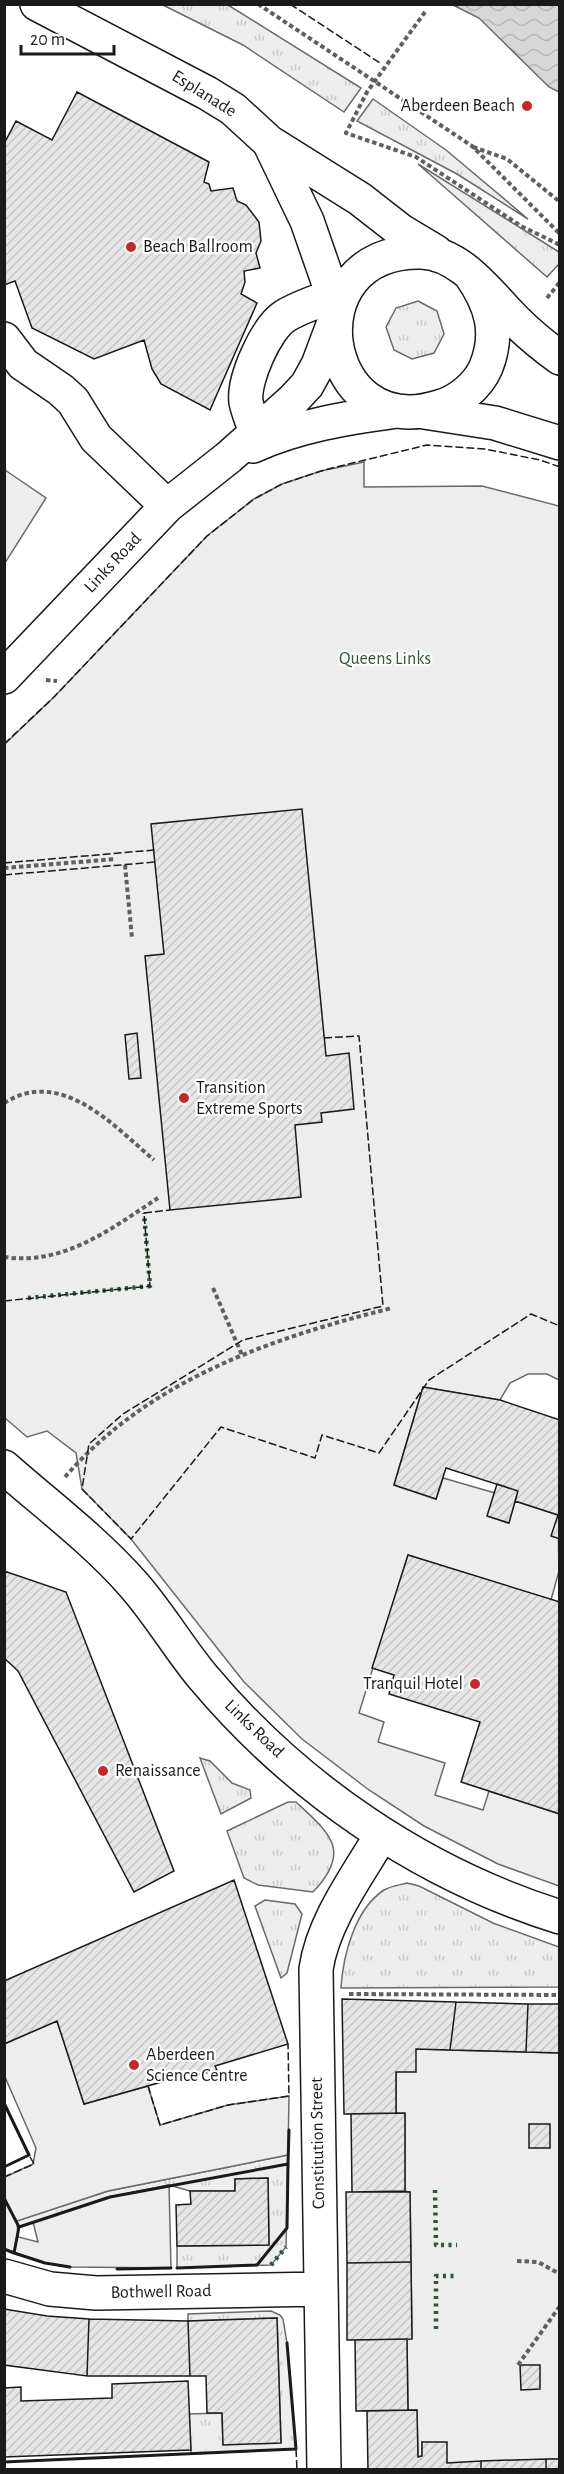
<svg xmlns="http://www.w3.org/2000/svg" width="564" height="2474" viewBox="0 0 564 2474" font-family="'Alegreya Sans',sans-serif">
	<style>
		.grass { fill: url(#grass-tufts); stroke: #6a6a6a; stroke-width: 1.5 }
		.built { fill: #ededed; stroke: #6a6a6a; stroke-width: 1.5 }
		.water { fill: url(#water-waves); stroke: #6a6a6a; stroke-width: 1.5 }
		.building { fill: url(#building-hatch); stroke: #1a1a1a; stroke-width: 1.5 }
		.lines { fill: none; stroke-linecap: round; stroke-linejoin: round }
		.minor-casing { stroke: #1a1a1a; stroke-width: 36 }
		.path { stroke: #5f5f5f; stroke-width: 4; stroke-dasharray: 4.5 3; stroke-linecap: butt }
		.minor { stroke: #fff; stroke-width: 33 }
		.hedge { stroke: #2b5a34; stroke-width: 4.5; stroke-dasharray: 3 4.5; stroke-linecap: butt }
		.fence { stroke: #1a1a1a; stroke-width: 1.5; stroke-dasharray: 8 3; stroke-linecap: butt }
		.wall { stroke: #1a1a1a; stroke-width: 3 }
		.poi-dot { fill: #c62828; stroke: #fff; stroke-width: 2 }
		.labels { text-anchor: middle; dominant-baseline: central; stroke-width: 4.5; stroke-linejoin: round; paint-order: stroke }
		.street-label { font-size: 18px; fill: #1a1a1a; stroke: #fff }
		.poi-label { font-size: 18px; fill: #1a1a1a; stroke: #fff; text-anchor: start }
		.park-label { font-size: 18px; fill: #2b5a34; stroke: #fff }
	</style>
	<defs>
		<pattern id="grass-tufts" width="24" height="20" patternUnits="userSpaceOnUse" patternTransform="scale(1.5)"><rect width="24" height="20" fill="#ededed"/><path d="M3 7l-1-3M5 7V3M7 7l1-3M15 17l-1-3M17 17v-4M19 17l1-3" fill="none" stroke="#cbcbcb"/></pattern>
		<pattern id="water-waves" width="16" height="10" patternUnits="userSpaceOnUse" patternTransform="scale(1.5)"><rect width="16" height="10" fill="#d7d7d7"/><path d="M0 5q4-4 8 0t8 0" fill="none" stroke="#b8b8b8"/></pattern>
		<pattern id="building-hatch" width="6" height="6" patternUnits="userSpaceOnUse" patternTransform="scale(1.5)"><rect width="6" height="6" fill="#e6e6e6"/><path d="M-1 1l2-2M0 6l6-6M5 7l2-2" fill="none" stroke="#c5c5c5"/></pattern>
	</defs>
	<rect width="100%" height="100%" fill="#fff"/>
	<path class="grass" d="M163 5H228L361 88 344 112 243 45Z
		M373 99 446 150 528 219 457 174 357 121Z
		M418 164 559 252V264L547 277Z
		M418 301 437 311 444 334 434 353 412 359 394 350 386 327 396 308Z
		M200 1758 210 1761 232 1783 250 1790 251 1798 221 1814Z
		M288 1802H296C329 1833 353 1850 313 1892L258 1885 244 1878 227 1831Z
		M407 1883 419 1886 493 1923 559 1947V1987L341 1988C343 1955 355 1909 384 1890 391 1886 400 1885 407 1883Z
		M265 1900 295 1904 302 1914 287 1973 281 1978 255 1906Z
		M288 2155 286 2247 271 2265 177 2268V2246L269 2245 268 2178 235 2179V2191H190L169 2185 110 2197 19 2227 16 2221 108 2191Z
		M271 2311 280 2315 283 2319 287 2343 296 2449 191 2454 189 2414 222 2413 223 2444 281 2442 277 2318 188 2321V2314Z"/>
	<path class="built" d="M364 462V487L482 486 559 506V1380L547 1374H528L510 1383 500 1400 423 1387 394 1485 436 1499 443 1478 495 1493 488 1516 508 1523 515 1501 558 1515 559 1571 551 1600 408 1555 359 1713 384 1722 378 1742 445 1763 435 1795 483 1810 489 1791 559 1814V1886L498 1864 424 1826 369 1790 302 1739 244 1682 131 1539 82 1489 76 1453 47 1431 27 1437 5 1418V744L54 697 207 536 254 499 282 484 321 471Z
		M5 470 46 498 5 563Z
		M57 2021 84 2104 148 2086 160 2125 228 2105 289 2096 288 2155 108 2191 17 2221 18 2237 38 2242 33 2222 110 2197 169 2185 171 2268 70 2267 45 2263 5 2249V2177L33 2164 36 2148 5 2077 4 2044Z
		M416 2049 559 2053V2459L447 2463 422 2442V2456L418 2457 417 2410H408L407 2339 412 2338 410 2192 405 2191V2114L396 2113V2072Z"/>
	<path class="water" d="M453 5H559V92L549 87 479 18Z"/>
	<path class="building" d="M77 92 209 162 204 182 209 184 211 191 233 188 237 201 246 205 259 222 261 241 256 253 260 268 244 271 245 282 241 294 257 303 210 410 161 384 152 369 144 340 94 359 32 328 15 281 4 285V144L16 121 52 140Z
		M302 809 326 1056 349 1053 354 1109 321 1113 322 1122 295 1125 301 1197 170 1210 145 956 164 954 151 824Z
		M137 1033 141 1078 129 1079 125 1035Z
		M423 1387 500 1400 560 1420V1539L551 1536 558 1515 515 1501 518 1491 446 1468 436 1499 394 1485Z
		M497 1484 518 1491 509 1523 487 1516Z
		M408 1555 560 1602V1814L461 1782 480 1722 389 1694 394 1675 372 1668Z
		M4 1571 66 1592 174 1871 134 1892 18 1671 4 1658Z
		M234 1880 288 2044 215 2066 217 2070 191 2077 190 2074 84 2104 57 2021 4 2044V1981Z
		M342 1999 456 2002 450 2050 416 2049V2072H396V2113L344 2114Z
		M456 2002 528 2004 526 2052 450 2050Z
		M528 2004H560V2053L526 2052Z
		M405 2113V2191L352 2192 351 2114Z
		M529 2124H550V2148H529Z
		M268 2178 269 2245 177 2246 176 2205 191 2204 190 2191H235V2179Z
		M346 2192H410L411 2262 347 2263Z
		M411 2262 412 2339 347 2340V2263Z
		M4 2309 47 2316 89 2319 87 2376 4 2365Z
		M277 2318 281 2443 223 2445 222 2413H207L206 2376H190L188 2321Z
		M89 2319 188 2321 190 2376H87Z
		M407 2339 408 2410 356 2411 355 2340Z
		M520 2365H540V2389L521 2390Z
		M188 2381 191 2450 4 2457V2388L21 2387V2401L112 2398V2384Z
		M417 2410 418 2457 422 2456V2442H447V2463L481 2461V2470H368L367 2411Z
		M546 2459H560V2470H546Z
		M546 2459V2470H481V2461Z"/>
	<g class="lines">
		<g class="minor-casing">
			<path id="minor" d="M37 4 207 93 233 109 269 142 360 199 401 231 436 252
				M269 142 307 221 337 307
				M470 274C491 304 500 332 486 367 478 386 458 402 439 407 320 445 290 250 421 252 462 253 491 297 518 323 531 336 545 347 560 358
				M4 339 23 364 61 390 73 401 96 438 167 506
				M424 412 495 423 560 443
				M256 433C253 423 248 412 246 402 243 380 266 328 285 316 304 304 328 300 347 287
				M253 446C300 425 347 418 397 411
				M4 677 167 506 229 457 293 400 307 385 318 365 333 325
				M4 1467C47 1505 94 1540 132 1583 158 1612 178 1647 203 1677 296 1788 422 1874 560 1917
				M4 2276 50 2289 96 2293 320 2289
				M324 2470 316 1969C323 1921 358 1875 382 1834"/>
		</g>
		<path class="path" d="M258 4 472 146 560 234
			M425 12 367 92 346 133 416 157 521 226 560 245
			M473 147 507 159 560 202
			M547 298 560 282
			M46 680 57 681
			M125 865 132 938
			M4 868 116 859
			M4 1103C61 1067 113 1125 154 1160
			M4 1257C63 1266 111 1229 158 1198
			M213 1288 242 1355
			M65 1477C149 1380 271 1338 392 1308
			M349 1994 560 1995
			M517 2261 538 2262 560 2274
			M518 2365 560 2306"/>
		<use href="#minor" class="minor"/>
		<path class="hedge" d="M28 1298 150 1286 144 1213
			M435 2190 436 2245H457
			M271 2265 286 2247
			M436 2329V2276H457"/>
		<path class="fence" d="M290 4 380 63
			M4 744 54 697 207 536 254 499 282 484 324 470 427 445 485 449 540 460 560 467
			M4 863 154 850 153 848
			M4 875 155 862
			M324 1038 359 1036 383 1306 243 1340 123 1414 89 1444 82 1489 131 1539 221 1427 315 1458 322 1435 379 1453 429 1380 531 1314 560 1326
			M4 1301 150 1286 144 1213 170 1210
			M148 2086 160 2125 228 2105 289 2096 288 2044
			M4 2177 34 2164 29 2155
			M296 2449 297 2470"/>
		<path class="wall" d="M4 2103 29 2155 4 2167
			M4 2198 19 2227 110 2197 288 2164 289 2130
			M19 2227 14 2253 45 2263 70 2267
			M4 2249 14 2253
			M177 2268 257 2265 287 2228 288 2164
			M117 2269 171 2268
			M4 2462 296 2449 287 2343"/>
	</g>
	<g class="poi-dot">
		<circle cx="527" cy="106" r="6"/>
		<circle cx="131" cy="247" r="6"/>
		<circle cx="184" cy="1098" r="6"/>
		<circle cx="475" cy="1684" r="6"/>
		<circle cx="103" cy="1771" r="6"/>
		<circle cx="134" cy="2065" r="6"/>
	</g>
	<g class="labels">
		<g class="street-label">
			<text transform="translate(204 94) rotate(32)">Esplanade</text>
			<text transform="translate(113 563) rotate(-47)">Links Road</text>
			<text transform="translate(254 1729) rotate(44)">Links Road</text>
			<text transform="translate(318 2143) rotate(-91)">Constitution Street</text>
			<text transform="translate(161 2292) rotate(-1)">Bothwell Road</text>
		</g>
		<g class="poi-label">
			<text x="515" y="106" text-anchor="end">Aberdeen Beach</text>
			<text x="143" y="247">Beach Ballroom</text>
			<text x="196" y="1088">Transition<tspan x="196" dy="21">Extreme Sports</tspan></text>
			<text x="463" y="1684" text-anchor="end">Tranquil Hotel</text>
			<text x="115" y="1771">Renaissance</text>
			<text x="146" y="2055">Aberdeen<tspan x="146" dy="21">Science Centre</tspan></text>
		</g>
		<g class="park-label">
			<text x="385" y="659">Queens Links</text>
		</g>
	</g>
	<rect width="564" height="2474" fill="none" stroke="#1a1a1a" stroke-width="12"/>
	<path d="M21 45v9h93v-9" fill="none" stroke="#1a1a1a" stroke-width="3"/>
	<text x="30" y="45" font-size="18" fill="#1a1a1a" stroke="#ffffff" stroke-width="4.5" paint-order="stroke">20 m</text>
</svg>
